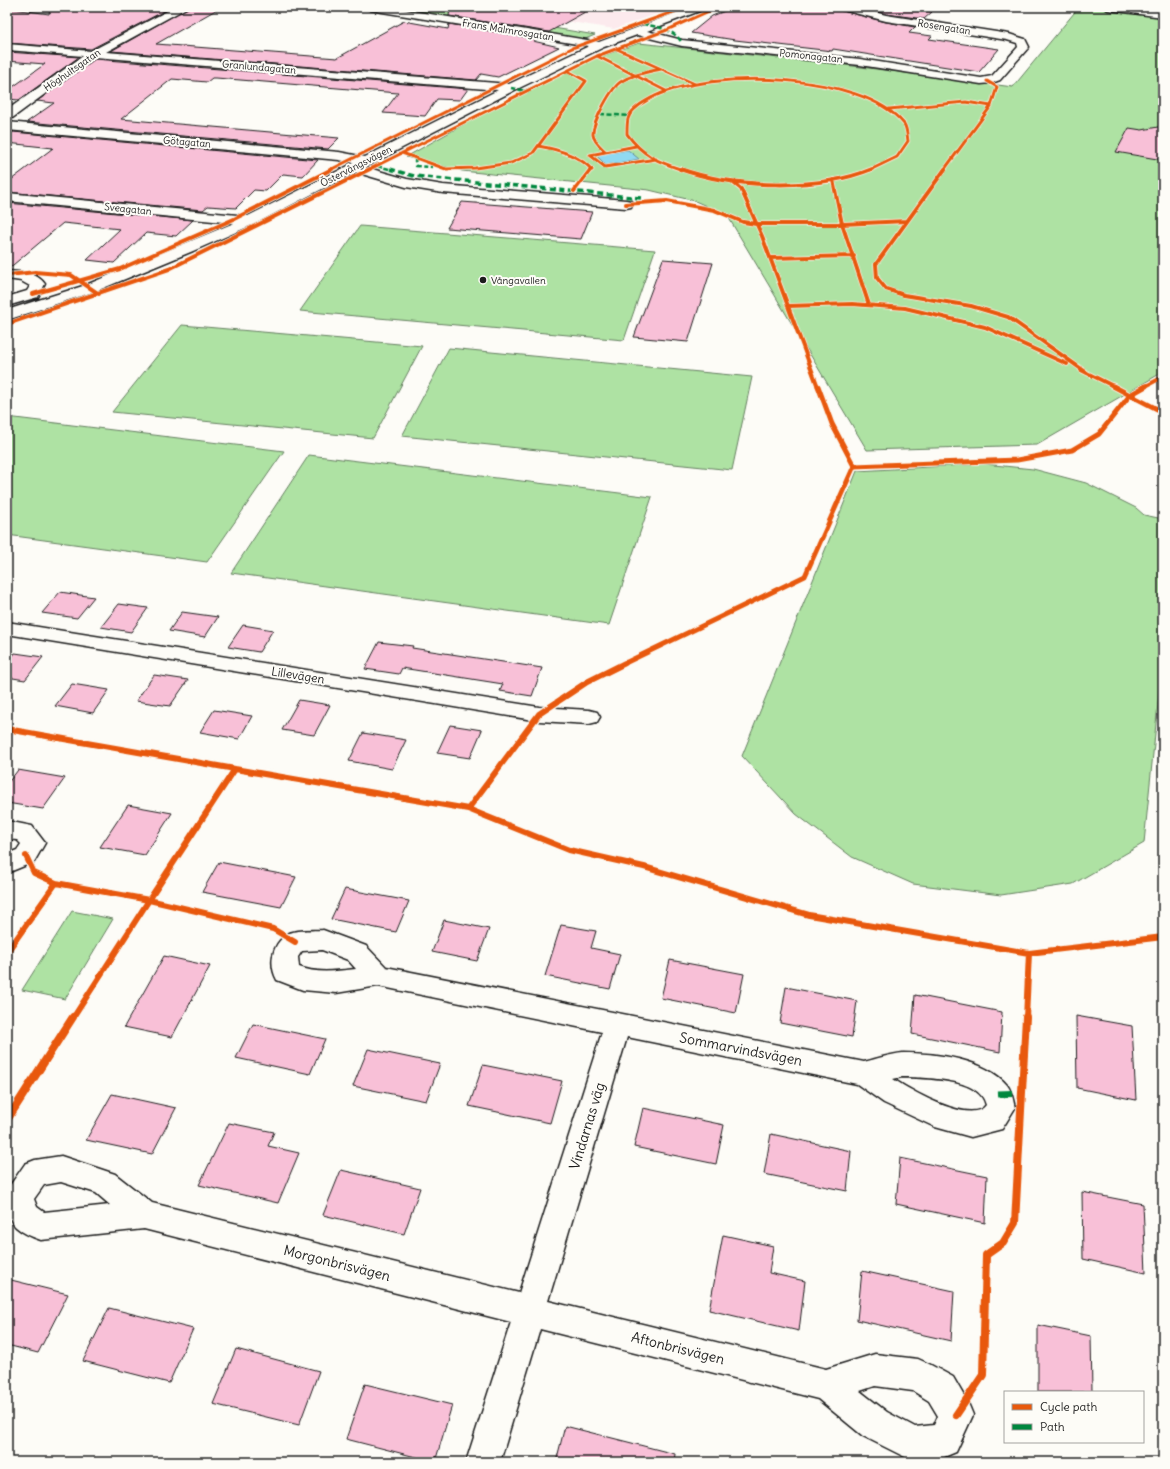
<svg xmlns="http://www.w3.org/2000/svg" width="1170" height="1469" viewBox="0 0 1170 1469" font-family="Delius,sans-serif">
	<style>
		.built { fill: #fceaed }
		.green { fill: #aee2a3; stroke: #657f60 }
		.water { fill: #90d9f2; stroke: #628d9c }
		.building { fill: #f8c0d7; stroke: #1c1c1c }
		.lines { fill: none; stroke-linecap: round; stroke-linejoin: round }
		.minor-casing { stroke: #1c1c1c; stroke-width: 3 }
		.minor { fill: #fdfcf7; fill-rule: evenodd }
		.quiet-far2 { stroke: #00873e; stroke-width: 2.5; stroke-dasharray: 5 2.5; stroke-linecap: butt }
		.quiet-far1 { stroke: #00873e; stroke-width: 3.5; stroke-dasharray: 6 3.5; stroke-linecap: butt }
		.quiet { stroke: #00873e; stroke-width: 7; stroke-dasharray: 14 7; stroke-linecap: butt }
		.cycleway-far4-casing { stroke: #fdfcf7; stroke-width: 4.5 }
		.cycleway-far3-casing { stroke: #fdfcf7; stroke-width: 5.5 }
		.cycleway-far2-casing { stroke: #fdfcf7; stroke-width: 7 }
		.cycleway-far1-casing { stroke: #fdfcf7; stroke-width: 9 }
		.cycleway-casing { stroke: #fdfcf7; stroke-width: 10 }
		.cycleway-far4 { stroke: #e8590c; stroke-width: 3 }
		.cycleway-far3 { stroke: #e8590c; stroke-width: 4 }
		.cycleway-far2 { stroke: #e8590c; stroke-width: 5 }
		.cycleway-far1 { stroke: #e8590c; stroke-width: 6 }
		.cycleway { stroke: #e8590c; stroke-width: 8 }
		.poi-dot { fill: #1c1c1c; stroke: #fdfcf7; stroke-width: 1.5 }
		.labels { text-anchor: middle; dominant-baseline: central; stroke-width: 4; stroke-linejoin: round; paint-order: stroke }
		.far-street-label { font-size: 10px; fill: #1c1c1c; stroke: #fdfcf7 }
		.far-poi-label { font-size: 10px; fill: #1c1c1c; stroke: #fdfcf7; text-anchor: start }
		.street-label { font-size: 12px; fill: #1c1c1c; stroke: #fdfcf7 }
		.near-street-label { font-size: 14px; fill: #1c1c1c; stroke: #fdfcf7 }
	</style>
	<rect width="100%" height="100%" fill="#fdfcf7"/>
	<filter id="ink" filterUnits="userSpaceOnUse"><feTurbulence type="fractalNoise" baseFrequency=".025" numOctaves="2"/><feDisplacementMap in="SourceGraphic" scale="8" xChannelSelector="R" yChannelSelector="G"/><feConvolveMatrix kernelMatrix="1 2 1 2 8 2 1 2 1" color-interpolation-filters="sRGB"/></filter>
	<g filter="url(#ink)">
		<path class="built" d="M479 7H677L614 29Z"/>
		<path class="green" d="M391 7H430L595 35 583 40Z
			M1079 7H1091L1163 16V372L1037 445 867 450 727 215 695 201 649 190 462 171 406 157 524 90 599 57 639 43 853 66 1013 87Z
			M360 226 655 250 624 340 300 311Z
			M182 325 422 346 373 438 112 412Z
			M449 348 752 377 732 470 402 436Z
			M7 417 284 451 207 562 7 535Z
			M309 455 652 497 609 625 231 573Z
			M984 464 1033 469 1086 483 1136 508 1144 515 1163 519V654L1144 843 1073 884 1001 895 913 884 852 857 796 814 742 756 857 471Z
			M72 911 113 919 65 999 22 990Z"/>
		<path class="water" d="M628 150 639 159 606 165 596 155Z"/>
		<path class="building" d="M50 7H172L91 49 7 43V8L49 14Z
			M189 7H221L156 44 337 58 404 21 448 29 449 24 537 39 533 41 559 47 498 77 481 74 476 80 111 51Z
			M450 7H594L549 32 449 16Z
			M735 7H837L839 10 886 22 915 27 909 33 932 36 929 39 999 49 979 72 833 49 832 51 735 40 691 33 712 16Z
			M861 7H902L932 12 924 19 886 14Z
			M7 52 79 57 19 100 7 99V91L45 64 7 61Z
			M95 59 468 89 460 100 437 99 425 116 383 113 398 93 216 78H212L207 82 172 79 121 119 339 138 328 149 27 122 54 103 37 101Z
			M1163 126V160L1116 152 1129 128 1142 130Z
			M13 132 318 160 303 176 283 174 266 191 254 190 236 208 208 206 203 210 7 192V183L53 148 7 143V137Z
			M462 202 592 212 581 239 447 228Z
			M7 203 193 220 176 236 146 233 114 263 87 260 120 229 63 223 7 270Z
			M663 259 713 263 688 342 634 337Z
			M60 592 94 597 77 618 42 613Z
			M119 604 148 608 131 632 101 627Z
			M182 612 218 617 205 637 169 631Z
			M243 625 273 630 259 652 228 647Z
			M379 642 413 646 412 648 542 668 532 696 500 691 503 684 402 668 399 674 365 669Z
			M15 653 43 657 25 680 7 677V663Z
			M154 675 188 680 170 706 136 701Z
			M72 684 109 690 93 713 55 706Z
			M299 700 330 705 314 735 282 730Z
			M214 710 252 716 239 739 200 732Z
			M450 725 482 730 470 758 437 753Z
			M363 733 406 740 392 769 349 761Z
			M18 770 65 778 43 809 7 803V784Z
			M128 805 172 813 145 855 100 847Z
			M219 862 296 877 281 907 202 892Z
			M345 889 409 901 396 932 331 919Z
			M444 920 489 929 477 961 432 952Z
			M561 925 596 931 591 948 620 954 610 989 545 976Z
			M164 956 210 966 172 1037 124 1027Z
			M670 960 744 974 736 1013 661 998Z
			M786 987 857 1001 852 1037 780 1023Z
			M915 995 1002 1012 1000 1052 912 1034Z
			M1076 1016 1132 1026 1136 1100 1077 1088Z
			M253 1024 325 1039 310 1074 236 1058Z
			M368 1049 440 1064 426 1101 353 1086Z
			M483 1065 562 1081 550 1123 469 1106Z
			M112 1094 176 1108 152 1154 86 1140Z
			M643 1108 724 1125 716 1164 634 1147Z
			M229 1123 274 1132 268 1146 299 1153 278 1203 199 1185Z
			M771 1134 851 1151 847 1191 764 1174Z
			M900 1158 987 1176 985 1223 896 1204Z
			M341 1170 420 1188 404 1234 323 1215Z
			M1082 1192 1143 1204 1146 1273 1083 1259Z
			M723 1235 773 1246 769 1273 805 1281 799 1331 709 1310Z
			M862 1271 954 1291 951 1341 857 1320Z
			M7 1279 68 1294 38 1353 7 1345Z
			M109 1308 193 1329 169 1383 83 1361Z
			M1038 1325 1091 1336 1092 1392H1038Z
			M236 1349 319 1371 299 1425 213 1404Z
			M365 1384 452 1405 435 1462 346 1439Z
			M565 1426 675 1454 674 1462H556Z"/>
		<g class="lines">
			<g class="minor-casing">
				<path id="minor" d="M175 7H188L106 52 509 84 589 46 370 10 365 7H388L599 42 692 7H706L705 9 647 31 682 40 860 59 981 78 992 76 1018 47 1017 43 1007 40 886 21 839 9 838 7H855L886 15 1009 34 1025 39 1029 47 1000 80 992 83 981 84 860 65 682 46 637 35 604 47 515 90 365 167 407 179 443 185 626 200 631 201 633 204 631 207 626 208 443 193 406 187 355 172 254 224 193 251 96 291 7 320V310L86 285 234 223 7 201V193L248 216 354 163 339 160 7 130V122L339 152 365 157 498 90 95 57 11 119 7 120V110L83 56 7 50V44L91 51Z
					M1103 7H1132L1163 11V17L1108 10Z
					M7 271C20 272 37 272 45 284L38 297 7 306V297L27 291 30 286 21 281 7 279Z
					M7 622 539 707 589 710 597 712 600 717 597 722 589 724 539 721 7 634Z
					M7 821 32 826 45 843 34 862 7 873V854L17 850 21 844 17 840 7 839Z
					M323 930 366 946 386 967 864 1062C876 1059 891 1054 903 1053 936 1053 985 1059 1007 1085 1012 1091 1013 1100 1015 1108L1002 1129 971 1137 935 1127 884 1103 857 1084 627 1037 548 1301 826 1369 875 1354 918 1359 929 1364 953 1377 968 1403 973 1415 956 1452 944 1457 913 1461 863 1436 818 1399 540 1329 500 1462H466L511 1322 144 1229 41 1240C32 1237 23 1233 16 1227 7 1219 4 1197 9 1187L25 1164 35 1160 61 1156 115 1174 152 1203 519 1293 602 1032 378 986 336 993 303 990 277 980C269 965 271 946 286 935 294 929 313 931 323 930ZM322 950 348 960 356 969C338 971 316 974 299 967L298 957 302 951ZM902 1077C925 1078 980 1077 986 1105 971 1126 910 1090 893 1079ZM61 1182 96 1193 110 1205 44 1212 37 1207 34 1199 44 1185ZM875 1386 913 1391 929 1401 938 1416 934 1425 915 1427 887 1412 860 1391Z"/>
			</g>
			<use href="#minor" class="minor"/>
			<path class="quiet-far2" d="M643 24C658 27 674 29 682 43
				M511 88 526 91
				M600 114 630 116
				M418 159 415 161 416 166 432 167
				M377 166 393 170"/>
			<path class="quiet-far1" d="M390 169 414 176 641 198"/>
			<path class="quiet" d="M998 1094 1021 1093"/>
			<g class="cycleway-far4-casing">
				<path id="cycleway-far4" d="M617 49 695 84
					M597 56 666 91
					M889 109 966 102 991 106
					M538 146C557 149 579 155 592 170
					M636 146 590 155 605 167 656 159
					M606 152C601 147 594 142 593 135 592 123 612 86 622 81 634 74 648 72 661 69
					M402 153 446 169 475 168 511 163 533 153 586 81 568 71
					M330 170 572 48 687 7
					M368 170 597 56 667 30 718 7
					M683 170C658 162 643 156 627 134 627 129 627 123 628 119 631 108 646 101 655 96 711 69 862 72 904 124 907 128 907 135 908 141L897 157 870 170
					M944 170 991 106 997 87 987 81"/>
			</g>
			<g class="cycleway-far3-casing">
				<path id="cycleway-far3" d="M680 169C734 188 819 191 872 169
					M945 169 876 264 877 278 886 289 904 295 971 306 1008 317 1087 373
					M833 180 842 224 869 305
					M731 181 741 189 762 236 818 387
					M574 191 591 169
					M626 204 667 201 714 210 743 222 756 224H842L907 221
					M770 258 854 256
					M9 275 35 272 71 275 99 294
					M33 294 120 269 234 219 332 169
					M788 306 852 304 905 308 985 327 1067 364
					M7 324 169 269 370 169
					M1081 370 1115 387
					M1144 387 1163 377"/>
			</g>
			<g class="cycleway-far2-casing">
				<path id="cycleway-far2" d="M1113 386 1130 395 1146 386
					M854 466 1017 460 1072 450 1099 434 1130 395 1163 412
					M623 664 805 576 854 466 832 424 818 386"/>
			</g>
			<g class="cycleway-far1-casing">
				<path id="cycleway-far1" d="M7 729 235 769
					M468 809 539 714 587 682 625 663
					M26 856 34 873 56 883 149 900 73 1018
					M295 942 273 929 149 900 235 769 468 809 569 850 644 867 809 915 1029 953 1163 937
					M7 952 56 883
					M1026 1018 1029 953"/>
			</g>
			<g class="cycleway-casing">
				<path id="cycleway" d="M7 1120 73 1017
					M956 1415 983 1375 986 1255 1003 1243 1015 1223 1026 1017"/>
			</g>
			<use href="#cycleway-far4" class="cycleway-far4"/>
			<use href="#cycleway-far3" class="cycleway-far3"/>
			<use href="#cycleway-far2" class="cycleway-far2"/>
			<use href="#cycleway-far1" class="cycleway-far1"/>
			<use href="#cycleway" class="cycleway"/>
		</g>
	</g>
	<circle class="poi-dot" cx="483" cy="280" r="4"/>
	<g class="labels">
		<g class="far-street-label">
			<text transform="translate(944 27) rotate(9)">Rosengatan</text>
			<text transform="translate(508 30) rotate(9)">Frans Malmrosgatan</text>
			<text transform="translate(811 56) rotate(6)">Pomonagatan</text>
			<text transform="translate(259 67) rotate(5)">Granlundagatan</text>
			<text transform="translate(72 70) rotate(-35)">Höghultsgatan</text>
			<text transform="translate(187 142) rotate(5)">Götagatan</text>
			<text transform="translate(356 166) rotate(-27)">Östervångsvägen</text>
			<text transform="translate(128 209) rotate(6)">Sveagatan</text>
		</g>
		<g class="far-poi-label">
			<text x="491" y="280">Vångavallen</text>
		</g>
		<g class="street-label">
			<text transform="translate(298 675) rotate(9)">Lillevägen</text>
		</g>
		<g class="near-street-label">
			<text transform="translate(741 1049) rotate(11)">Sommarvindsvägen</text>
			<text transform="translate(587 1126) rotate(-73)">Vindarnas väg</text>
			<text transform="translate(337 1263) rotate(14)">Morgonbrisvägen</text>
			<text transform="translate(678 1348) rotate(14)">Aftonbrisvägen</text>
		</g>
	</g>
	<rect width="1170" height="1469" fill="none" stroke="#fdfcf7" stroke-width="24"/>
	<rect x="12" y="12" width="1146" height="1445" fill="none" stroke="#1c1c1c" stroke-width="1.5" filter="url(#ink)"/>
	<rect x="1004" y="1391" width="140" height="52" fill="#fdfcf7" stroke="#a3a29f"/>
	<rect x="1012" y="1404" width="20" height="6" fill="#e8590c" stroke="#a3a29f"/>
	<text x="1040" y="1411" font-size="12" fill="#1c1c1c">Cycle path</text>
	<rect x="1012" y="1424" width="20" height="6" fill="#00873e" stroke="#a3a29f"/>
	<text x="1040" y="1431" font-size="12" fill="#1c1c1c">Path</text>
</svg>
